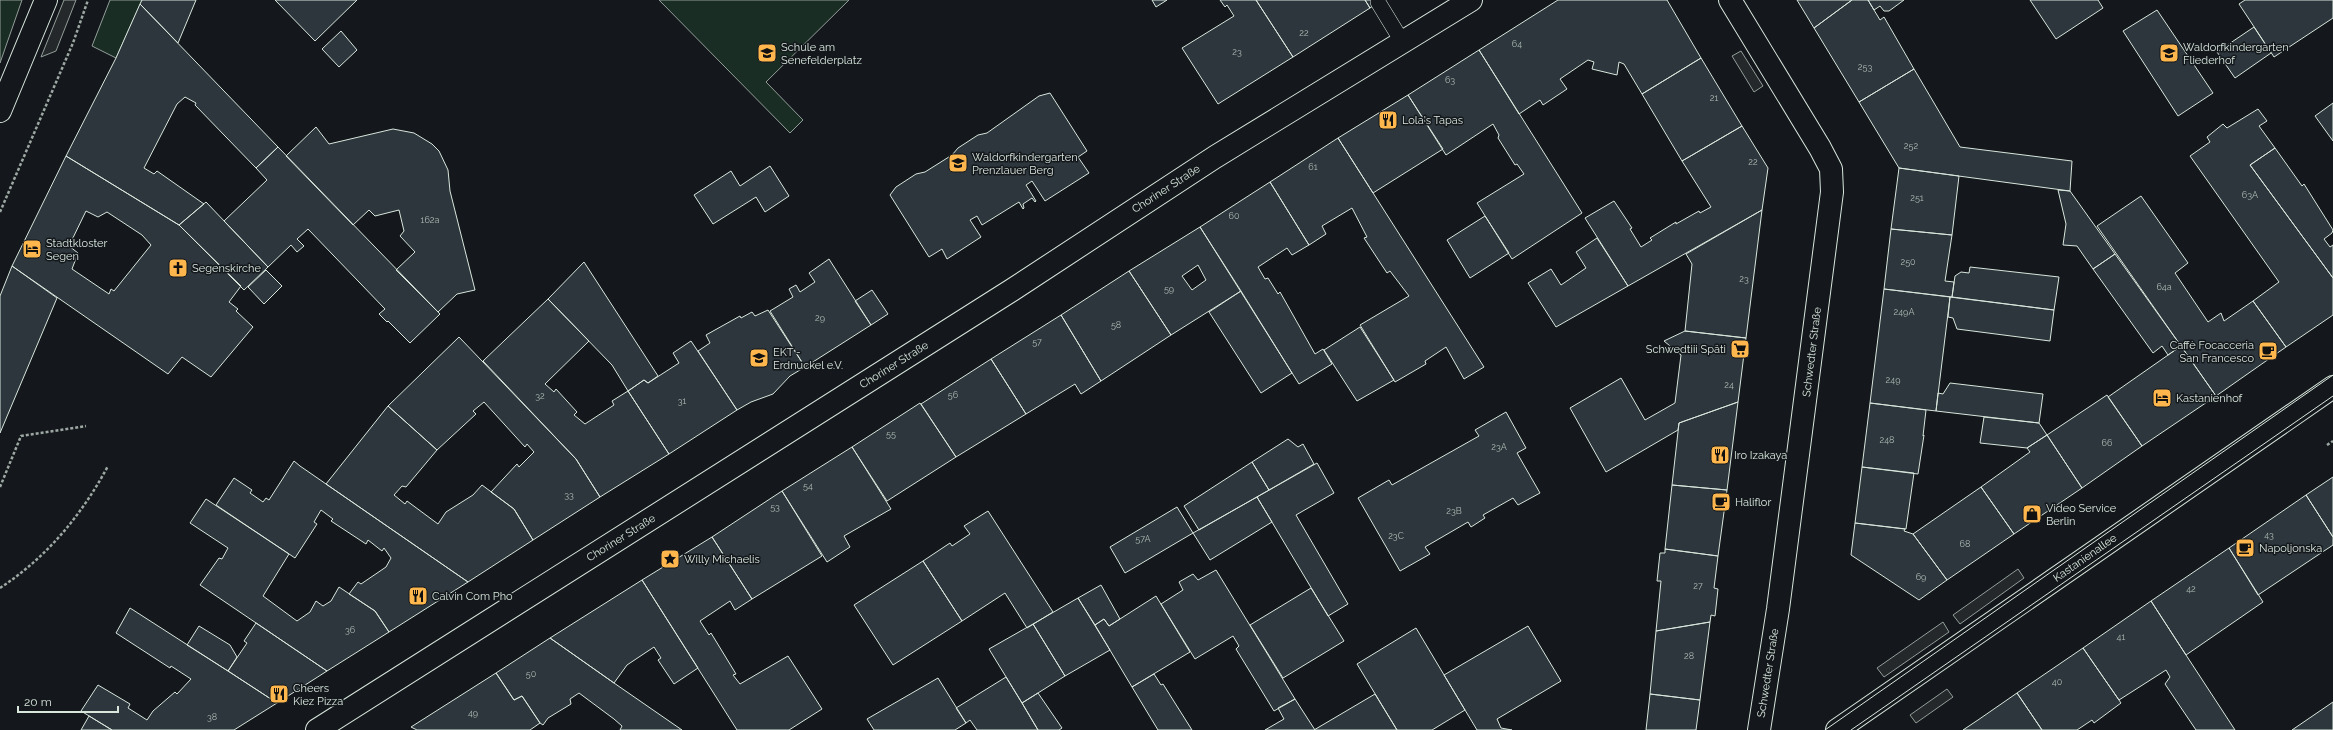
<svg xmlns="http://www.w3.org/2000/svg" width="2333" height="730" viewBox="0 0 2333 730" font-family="Raleway,sans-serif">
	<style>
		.green { fill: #1a2d24; stroke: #939e99 }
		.parking { fill: #24282b; stroke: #939e99 }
		.building { fill: #2c363c; stroke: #d8e6dc; fill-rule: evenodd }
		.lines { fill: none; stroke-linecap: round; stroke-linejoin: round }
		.service-casing { stroke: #d8e6dc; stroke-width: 16 }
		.minor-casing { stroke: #d8e6dc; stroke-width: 24 }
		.tertiary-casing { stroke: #d8e6dc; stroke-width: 24 }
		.secondary-casing { stroke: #d8e6dc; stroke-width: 24 }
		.path { stroke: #9da8a2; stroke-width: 2.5; stroke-dasharray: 3 2; stroke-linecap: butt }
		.service { stroke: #14181c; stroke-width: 15 }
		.minor { stroke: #14181c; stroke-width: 22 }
		.tertiary { stroke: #14181c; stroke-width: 22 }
		.secondary { stroke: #14181c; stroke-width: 22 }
		.tram { stroke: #d8e6dc; stroke-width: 1 }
		.labels { text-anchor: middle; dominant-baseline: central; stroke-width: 3; stroke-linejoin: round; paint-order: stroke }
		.number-label { font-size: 9px; fill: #adbab4 }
		.poi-label { font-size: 11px; fill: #d8e6dc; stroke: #14181c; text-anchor: start }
		.street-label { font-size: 11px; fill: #d8e6dc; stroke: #14181c }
	</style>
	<rect width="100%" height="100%" fill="#14181c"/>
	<path class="green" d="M0 0H22L0 63Z
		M110 0H142L116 58 92 46Z
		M659 0H849L766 82 803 120 790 133Z"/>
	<path class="parking" d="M64 0H76L56 51 41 57Z
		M1741 51 1763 86 1754 92 1732 56Z
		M2018 569 2024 578 1960 624 1953 615Z
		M1943 622 1949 632 1884 677 1877 668Z
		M1947 689 1953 697 1916 723 1910 715Z"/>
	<path class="building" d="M142 0H196L178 43 140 4Z
		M275 0H357L315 41Z
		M1152 0H1167L1156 7Z
		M1220 0H1256L1293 57 1218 104 1182 48 1234 16 1227 5 1225 7Z
		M1256 0H1365L1370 8 1293 57Z
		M1365 0H1382L1370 8Z
		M1558 0H1667L1701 58 1642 94 1624 64 1619 62 1617 75 1592 69 1594 62 1588 60 1560 79 1567 89 1543 105 1540 100 1519 114 1479 50Z
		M1797 0H1852L1814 28Z
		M1852 0H1868L1880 20 1884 17 1914 69 1859 102 1814 28Z
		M1868 0H1904L1889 11H1884L1880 6 1874 10Z
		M2030 0H2098L2103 8 2056 39Z
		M2245 0H2333V18L2274 57 2239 4Z
		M140 4 278 147 256 168 195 105 196 103 185 97 177 104 144 168 154 174 157 171 204 204 179 225 66 156 116 58Z
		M2157 10 2213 93 2178 116 2123 31Z
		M2254 27 2271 53 2235 78 2217 52Z
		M341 31 357 50 339 67 322 49Z
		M1479 50 1582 213 1512 259 1477 203 1524 174 1517 164 1515 165 1498 138 1499 135 1493 124 1446 155 1408 95Z
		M1701 58 1742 126 1682 161 1642 94Z
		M1914 69 1960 147 2072 161 2070 191 1899 168 1859 102Z
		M1050 93 1087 151 1078 157 1089 173 1045 201 1032 181 1026 185 1036 201 1035 202 1032 198 1023 204 1024 208 1023 209 1019 202 982 225 977 216 970 220 981 237 947 259 942 249 929 257 890 195 896 187 916 174 925 172 952 155 958 148 978 135 987 133 1039 96Z
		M1408 95 1443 149 1373 193 1338 138Z
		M2333 103V141L2315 116Z
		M2258 109 2267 121 2259 126 2275 148 2250 165 2333 278V315L2286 347 2253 301 2279 282 2190 156 2210 142 2207 137 2223 124 2227 128Z
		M1742 126 1768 168 1762 210 1628 286 1585 218 1614 201 1632 228 1630 229 1641 247 1652 240 1650 238 1676 222V224L1699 211 1700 213 1711 207 1682 161Z
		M316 127 329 144 393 129 414 133 432 144 439 151 448 170 450 191 475 290 457 294 438 312 396 270 415 252 400 236 404 231 399 210 375 216 369 210 353 225 286 156Z
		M1338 138 1484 367 1464 379 1446 347 1425 361 1426 364 1395 382 1360 325 1409 296 1390 271 1387 273 1364 238 1367 237 1352 208 1322 226 1326 234 1309 245 1270 182Z
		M278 147 440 314 410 343 388 321 387 322 379 314 385 309 308 229 297 239 304 246 297 252 291 245 268 267 224 221 267 180 256 168Z
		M2275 148 2302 186 2304 184 2333 230 2332 233 2324 239 2330 247 2333 245V278L2250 165Z
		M66 156 179 225 241 286 229 302 238 309 236 311 253 327 211 377 182 357 168 374 12 266ZM86 211 98 217 107 212 142 235 151 245 114 291 111 289 109 294 72 269 78 253 69 246Z
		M770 166 789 196 765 212 756 197 713 224 694 195 731 171 740 186Z
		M1899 168 1959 176 1952 235 1891 229Z
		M1270 182 1309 245 1292 255 1287 248 1258 267 1265 279 1268 278 1278 294 1280 292 1315 354 1323 349 1332 364 1299 384 1200 227Z
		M2058 190 2070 191 2115 254 2093 269 2077 246 2063 245 2066 224Z
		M2141 196 2188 263 2175 273 2208 322 2221 313 2224 321 2253 301 2286 347 2216 396 2097 226Z
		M206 202 268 267 244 290 179 225Z
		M1762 210 1746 338 1685 331 1692 264 1686 254Z
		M1485 216 1509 253 1470 278 1447 240Z
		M1200 227 1241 291 1171 335 1129 271ZM1198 265 1206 280 1192 290 1182 276Z
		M1891 229 1952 235 1945 281 1954 282 1952 297 1884 289Z
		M1597 238 1628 286 1556 327 1528 283 1551 269 1561 285 1586 268 1576 252Z
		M2115 254 2181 346 2168 355 2162 346 2153 353 2093 269Z
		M829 259 871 325 805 367 770 311 793 297 789 289 796 285 800 292 815 282 809 273Z
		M584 262 658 376 648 383 644 380 628 391 612 365 548 299Z
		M12 266 57 298 0 433V296Z
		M1970 267 2059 277 2054 310 1952 297 1955 276 1961 272 1969 273Z
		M266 270 282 286 264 304 248 287Z
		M1129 271 1171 335 1101 381 1061 315Z
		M1884 289 1950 297 1936 411 1870 403Z
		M872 290 888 314 871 325 855 301Z
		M1241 291 1292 373 1261 393 1209 312Z
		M1950 297 2054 310 2050 341 1957 329 1953 318 1948 317Z
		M548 299 589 341 545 384 554 392 556 389 577 412 574 415 585 424 614 405 612 401 628 391 669 454 600 497 576 459 483 361Z
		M768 310 805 367 790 376 773 394 751 402 737 410 698 351 710 343 706 335 740 316 741 318 752 312 755 316Z
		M1061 315 1101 381 1081 394 1075 384 1026 414 991 359Z
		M1360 327 1394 380 1357 401 1324 350Z
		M1685 331 1746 338 1738 402 1679 423 1678 430 1606 472 1570 408 1621 378 1645 420 1675 403 1681 355 1664 341Z
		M459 337 576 459 600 497 533 540 514 509 491 492 517 464 519 467 534 452 527 444 525 447 484 402 473 411 476 414 437 450 388 406Z
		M691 341 737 410 669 454 628 391 644 380 648 383 679 363 673 353Z
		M2181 346 2216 396 2142 446 2108 397Z
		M991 359 1026 414 956 457 921 404Z
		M1950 383 2043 394 2039 423 1936 411 1938 393 1943 394Z
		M2107 395 2142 446 2082 488 2047 435Z
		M1738 402 1727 490 1672 485 1679 423Z
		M920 403 956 457 887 501 852 447Z
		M1870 403 1926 410 1923 436 1924 435 1918 474 1862 467Z
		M388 406 437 450 406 487 402 486 394 495 405 504 407 501 438 524 446 512 473 495 482 485 514 509 533 540 468 582 326 484Z
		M1506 412 1526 448 1517 453 1540 493 1518 505 1513 498 1483 515 1485 518 1471 527 1468 522 1425 547 1430 554 1400 571 1358 498 1389 480 1392 485 1479 436 1475 430Z
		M1984 417 2039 423 2047 435 2027 448 1980 443Z
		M2047 435 2082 488 2014 534 1981 487 2030 452 2027 448Z
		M1288 439 1298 447 1303 444 1314 464 1269 490 1252 462Z
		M852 447 891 509 844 536 850 547 827 562 782 491Z
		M294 461 300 466 468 582 389 632 375 611 349 594 358 582 361 584 386 567 391 558 384 548 382 551 368 540 366 544 331 521 333 519 321 510 314 522 317 524 295 558 216 505 234 478 252 490 250 493 263 502 266 498 269 500Z
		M1252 462 1269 490 1199 530 1184 506Z
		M1317 463 1334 493 1296 515 1348 604 1328 616 1257 497Z
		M1862 467 1914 473 1906 529 1855 523Z
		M2333 477V537L2306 495Z
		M1672 485 1727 490 1718 556 1665 549Z
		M1981 487 2014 534 1947 580 1913 534Z
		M782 491 822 556 752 599 712 537Z
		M2306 495 2333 537V545L2258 595 2229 548Z
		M1257 497 1272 522 1210 560 1193 533Z
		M206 499 289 554 263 596 297 621 310 612 316 601 323 606 331 601 339 587 375 611 389 632 327 671 200 585 219 558 222 559 228 548 190 523Z
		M1177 507 1193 533 1125 573 1110 547Z
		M988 511 1053 612 1027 628 1005 593 962 621 923 561 950 543 952 546 970 534 964 526Z
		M1855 523 1905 529 1904 531 1913 534 1947 580 1919 600 1851 555Z
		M712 537 752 599 735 610 730 601 700 621 709 635 711 633 736 674 733 675 740 684 788 656 822 709 789 730H737L642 580Z
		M2229 548 2263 602 2186 655 2151 601Z
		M1665 549 1718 556 1714 588 1718 589 1715 616 1711 615 1710 622 1656 631 1661 581H1657L1660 553H1665Z
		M923 561 962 621 893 665 854 605Z
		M1216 570 1295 699 1274 711 1236 649 1239 646 1233 636 1195 659 1161 604 1183 590 1179 582 1193 574 1198 580Z
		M642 580 698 668 674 684 658 660 661 658 654 647 627 665 614 683 550 638Z
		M1101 585 1120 619 1109 626 1104 619 1095 625 1078 598Z
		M1311 588 1344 641 1283 678 1250 625Z
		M1156 596 1190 652 1132 687 1095 625 1104 619 1109 626Z
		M1078 598 1110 650 1065 676 1033 624Z
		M2151 601 2186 655 2235 730H2196L2165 684 2170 677 2166 670 2119 700 2083 648Z
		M130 608 228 671 277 703 234 730H112L81 711 98 685 130 704 128 708 147 720 153 711 175 692 177 694 191 679 171 666 170 668 116 633Z
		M1710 622 1700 700 1650 694 1656 631Z
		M256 623 327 671 277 703 228 671 247 643 244 641Z
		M1033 624 1065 676 1022 703 989 649Z
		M199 626 230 645 237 657 228 671 187 645Z
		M1528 626 1561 681 1497 719 1501 728 1512 730H1477L1444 675Z
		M1416 628 1465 710 1432 730H1397L1357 664Z
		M550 638 614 683 682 730H620L622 726 614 719 579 693 570 699 571 704 548 718 543 725 540 723 522 696 514 700 496 673Z
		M2083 648 2121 703 2094 723 2092 720 2077 730H2042L2017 693Z
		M496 673 514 700 522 696 540 723 530 730H417L411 727Z
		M1154 674 1161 685 1163 684 1192 730H1158L1132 687Z
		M1006 677 1022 703 1038 730H977L970 720 966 723 956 708Z
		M938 678 966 723 955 730H874L867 719Z
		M1038 693 1062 728 1059 730H1038L1022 703Z
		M2017 693 2042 730H1963L1978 720Z
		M1375 694 1397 730H1314Z
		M1650 694 1700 700 1696 730H1646Z
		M1295 699 1315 730H1265L1284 719 1278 708Z
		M2333 702V730H2292Z
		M89 716 112 730H81Z"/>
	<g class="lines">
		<g class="service-casing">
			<path id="service" d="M1378 2 1403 43"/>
		</g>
		<g class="minor-casing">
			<path id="minor" d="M1730 0 1820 148 1831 169 1832 192 1778 609 1759 730
				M317 730 1012 290 1215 157 1471 0"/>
		</g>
		<g class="tertiary-casing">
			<path id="tertiary" d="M1837 730 2333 387"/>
		</g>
		<g class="secondary-casing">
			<path id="secondary" d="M0 111 46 0"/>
		</g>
		<path class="path" d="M0 212 73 43 88 0
			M2327 445 2333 441
			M0 487 21 436 86 426
			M0 588C47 557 81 516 108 466"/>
		<use href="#service" class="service"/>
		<use href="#minor" class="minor"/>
		<use href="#tertiary" class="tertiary"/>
		<use href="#secondary" class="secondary"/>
		<path class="tram" d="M1825 730 2333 375
			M1851 730 2333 396"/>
	</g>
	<defs>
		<g id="school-square" transform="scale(1)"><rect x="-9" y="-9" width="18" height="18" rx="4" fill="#ffb74d" stroke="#14181c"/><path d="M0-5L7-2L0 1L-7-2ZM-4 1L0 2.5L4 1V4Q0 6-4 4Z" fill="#111"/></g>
		<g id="restaurant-square" transform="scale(1)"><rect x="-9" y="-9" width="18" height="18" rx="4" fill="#ffb74d" stroke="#14181c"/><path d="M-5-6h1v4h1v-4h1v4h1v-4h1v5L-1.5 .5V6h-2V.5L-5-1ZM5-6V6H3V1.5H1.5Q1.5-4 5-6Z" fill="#111"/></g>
		<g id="hotel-square" transform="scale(1)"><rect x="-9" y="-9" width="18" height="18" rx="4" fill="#ffb74d" stroke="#14181c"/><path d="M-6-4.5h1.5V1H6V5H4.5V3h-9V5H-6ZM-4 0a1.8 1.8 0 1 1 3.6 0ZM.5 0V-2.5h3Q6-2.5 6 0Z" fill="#111"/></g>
		<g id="church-square" transform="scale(1)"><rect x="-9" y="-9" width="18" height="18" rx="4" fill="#ffb74d" stroke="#14181c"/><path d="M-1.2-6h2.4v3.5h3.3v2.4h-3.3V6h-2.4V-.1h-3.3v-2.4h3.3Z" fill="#111"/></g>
		<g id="supermarket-square" transform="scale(1)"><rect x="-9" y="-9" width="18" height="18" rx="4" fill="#ffb74d" stroke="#14181c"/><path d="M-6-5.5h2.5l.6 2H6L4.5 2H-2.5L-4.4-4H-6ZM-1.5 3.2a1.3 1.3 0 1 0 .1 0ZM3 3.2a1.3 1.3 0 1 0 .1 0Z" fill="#111"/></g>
		<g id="cafe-square" transform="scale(1)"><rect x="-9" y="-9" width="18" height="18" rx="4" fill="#ffb74d" stroke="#14181c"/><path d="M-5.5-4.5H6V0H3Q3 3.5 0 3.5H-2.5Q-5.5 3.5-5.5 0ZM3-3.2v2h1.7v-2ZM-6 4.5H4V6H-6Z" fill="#111"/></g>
		<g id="shop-square" transform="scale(1)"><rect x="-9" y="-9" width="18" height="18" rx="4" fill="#ffb74d" stroke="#14181c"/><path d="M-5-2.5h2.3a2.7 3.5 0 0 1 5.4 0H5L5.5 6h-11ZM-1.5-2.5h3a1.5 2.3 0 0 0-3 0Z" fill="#111"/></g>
		<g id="sight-square" transform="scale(1)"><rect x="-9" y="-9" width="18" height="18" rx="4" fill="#ffb74d" stroke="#14181c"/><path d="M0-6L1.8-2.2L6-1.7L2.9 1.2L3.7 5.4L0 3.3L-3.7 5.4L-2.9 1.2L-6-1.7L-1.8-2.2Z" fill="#111"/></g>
	</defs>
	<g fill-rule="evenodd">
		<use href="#school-square" x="767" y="53"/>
		<use href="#school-square" x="2169" y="53"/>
		<use href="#restaurant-square" x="1388" y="120"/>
		<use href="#school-square" x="958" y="163"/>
		<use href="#hotel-square" x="32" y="249"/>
		<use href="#church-square" x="178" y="268"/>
		<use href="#supermarket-square" x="1740" y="349"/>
		<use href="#cafe-square" x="2268" y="351"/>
		<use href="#school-square" x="759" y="358"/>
		<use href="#hotel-square" x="2162" y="398"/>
		<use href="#restaurant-square" x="1720" y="455"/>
		<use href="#cafe-square" x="1721" y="502"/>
		<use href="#shop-square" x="2032" y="514"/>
		<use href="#cafe-square" x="2245" y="548"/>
		<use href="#sight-square" x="670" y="559"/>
		<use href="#restaurant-square" x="418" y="596"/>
		<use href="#restaurant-square" x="279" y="694"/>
	</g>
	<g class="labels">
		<g class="number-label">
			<text x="1304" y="33">22</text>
			<text x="1517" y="44">64</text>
			<text x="1237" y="52">23</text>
			<text x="1865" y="67">253</text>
			<text x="1450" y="80">63</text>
			<text x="1714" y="98">21</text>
			<text x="1911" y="146">252</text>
			<text x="1753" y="162">22</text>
			<text x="1313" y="167">61</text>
			<text x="2250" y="195">63A</text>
			<text x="1917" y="198">251</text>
			<text x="1234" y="216">60</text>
			<text x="430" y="220">162a</text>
			<text x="1908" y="262">250</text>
			<text x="1744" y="279">23</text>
			<text x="2164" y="287">64a</text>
			<text x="1169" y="289">59</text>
			<text x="1904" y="312">249A</text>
			<text x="820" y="318">29</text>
			<text x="1116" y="325">58</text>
			<text x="1037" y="342">57</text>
			<text x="1893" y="380">249</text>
			<text x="1729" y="385">24</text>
			<text x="953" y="395">56</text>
			<text x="540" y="396">32</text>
			<text x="682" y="401">31</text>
			<text x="891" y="434">55</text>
			<text x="1887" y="440">248</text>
			<text x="2107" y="443">66</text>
			<text x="1499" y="447">23A</text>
			<text x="808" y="486">54</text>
			<text x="569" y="495">33</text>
			<text x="775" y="507">53</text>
			<text x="1454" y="511">23B</text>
			<text x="2269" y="535">43</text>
			<text x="1396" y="536">23C</text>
			<text x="1143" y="539">57A</text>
			<text x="1965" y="544">68</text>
			<text x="1921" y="577">69</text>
			<text x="1698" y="586">27</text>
			<text x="2191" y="589">42</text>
			<text x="350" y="630">36</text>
			<text x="2121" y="637">41</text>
			<text x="1689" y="656">28</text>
			<text x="531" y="674">50</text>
			<text x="2057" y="682">40</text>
			<text x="473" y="713">49</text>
			<text x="212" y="717">38</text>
		</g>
		<g class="poi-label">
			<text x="781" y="47">Schule am<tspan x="781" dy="13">Senefelderplatz</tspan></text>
			<text x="2183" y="47">Waldorfkindergarten<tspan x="2183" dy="13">Fliederhof</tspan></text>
			<text x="1402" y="120">Lola's Tapas</text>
			<text x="972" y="157">Waldorfkindergarten<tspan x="972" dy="13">Prenzlauer Berg</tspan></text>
			<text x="46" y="243">Stadtkloster<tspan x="46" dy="13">Segen</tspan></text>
			<text x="192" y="268">Segenskirche</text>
			<text x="2254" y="345" text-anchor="end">Caffè Focacceria<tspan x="2254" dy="13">San Francesco</tspan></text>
			<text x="1726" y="349" text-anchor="end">Schwedtiii Späti</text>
			<text x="773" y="352">EKT -<tspan x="773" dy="13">Erdnuckel e.V.</tspan></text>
			<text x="2176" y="398">Kastanienhof</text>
			<text x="1734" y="455">Iro Izakaya</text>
			<text x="1735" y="502">Haliflor</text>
			<text x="2046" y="508">Video Service<tspan x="2046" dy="13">Berlin</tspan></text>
			<text x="2259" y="548">Napoljonska</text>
			<text x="684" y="559">Willy Michaelis</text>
			<text x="432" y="596">Calvin Com Pho</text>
			<text x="293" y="688">Cheers<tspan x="293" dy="13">Kiez Pizza</tspan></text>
		</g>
		<g class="street-label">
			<text transform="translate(1166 189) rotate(-33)">Choriner Straße</text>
			<text transform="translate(1812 352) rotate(-83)">Schwedter Straße</text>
			<text transform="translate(894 365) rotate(-32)">Choriner Straße</text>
			<text transform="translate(621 538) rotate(-32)">Choriner Straße</text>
			<text transform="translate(2085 558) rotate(-35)">Kastanienallee</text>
			<text transform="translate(1768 673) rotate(-81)">Schwedter Straße</text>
		</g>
	</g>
	<path d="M18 706v6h100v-6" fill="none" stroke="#d8e6dc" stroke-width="2"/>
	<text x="24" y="706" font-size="12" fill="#d8e6dc" stroke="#14181c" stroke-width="3" paint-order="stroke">20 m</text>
</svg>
